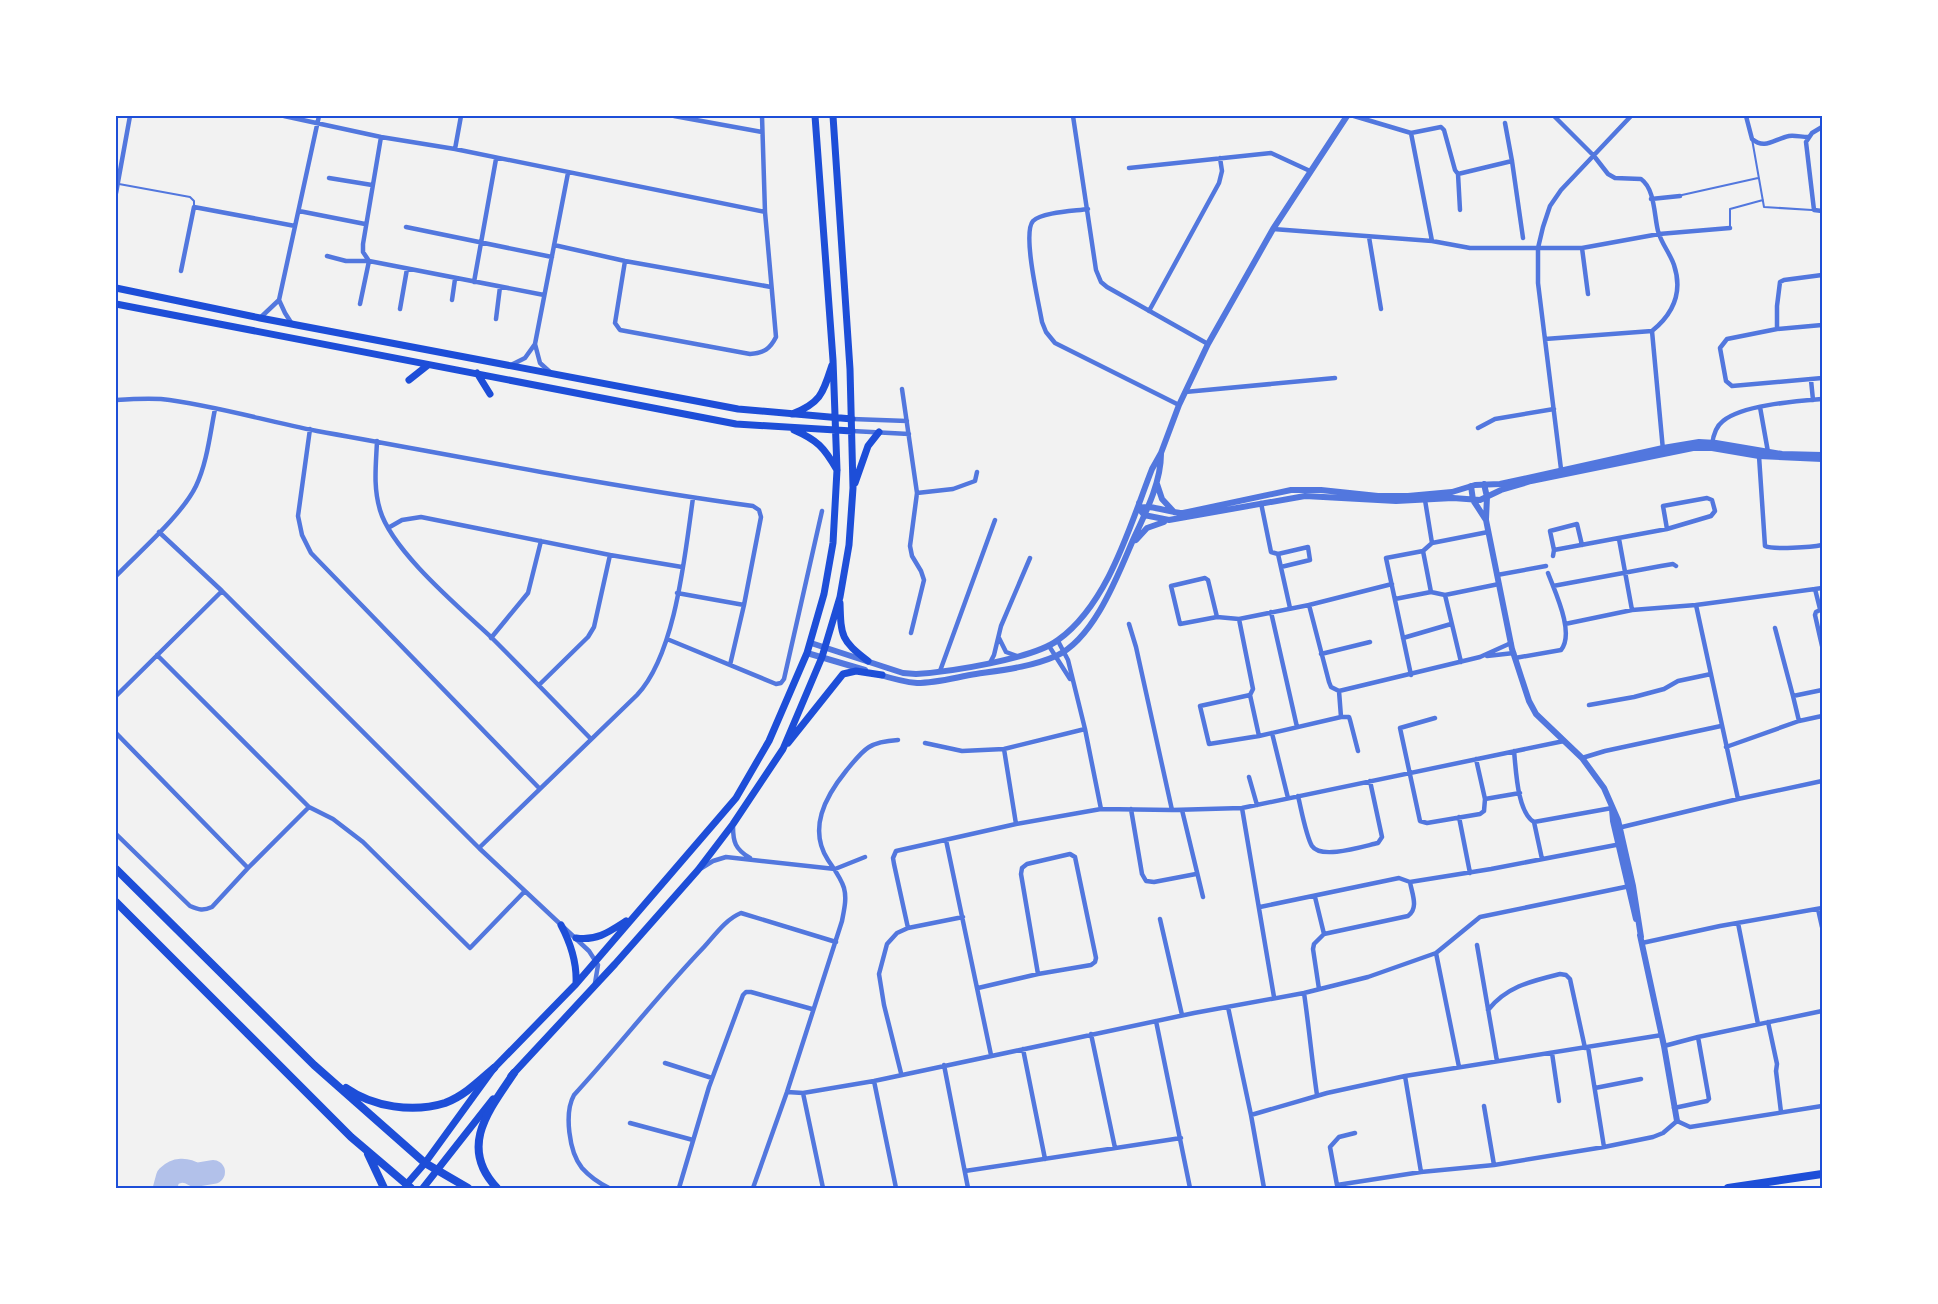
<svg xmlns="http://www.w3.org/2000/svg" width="1938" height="1304" viewBox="0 0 1938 1304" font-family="'PT Sans',sans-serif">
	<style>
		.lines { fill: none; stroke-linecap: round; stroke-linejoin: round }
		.taxiway { stroke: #b2c1ea; stroke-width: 24 }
		.service { stroke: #5277de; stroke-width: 2 }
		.minor { stroke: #5277de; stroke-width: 4.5 }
		.tertiary { stroke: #5277de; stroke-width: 6 }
		.secondary { stroke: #1d4ed8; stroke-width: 7 }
		.primary { stroke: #1d4ed8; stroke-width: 8 }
		.neatline { fill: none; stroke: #1d4ed8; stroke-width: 2 }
	</style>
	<rect width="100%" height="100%" fill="#f2f2f2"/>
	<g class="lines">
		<path class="taxiway" d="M165 1188 168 1177C176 1169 186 1169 195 1175L213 1172"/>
		<path class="service" d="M1752 139 1764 207 1812 210
			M119 184 190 197 194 201V207
			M1682 195 1758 178
			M1730 228V209L1763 200"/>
		<path class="minor" d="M284 116 381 137 455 149 765 212
			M674 116 762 132
			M1073 116 1096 270 1101 282 1107 287 1208 344
			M1354 116 1411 133 1432 241
			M1746 116 1752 139C1765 150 1774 139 1789 136 1794 135 1802 137 1808 137
			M1505 123 1512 161
			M1822 127 1812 133 1806 142 1814 210 1822 211
			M1411 133 1441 127 1444 130 1455 170 1458 174 1512 161 1523 238
			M381 137 363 244V252L369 261 544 295
			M455 149 461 116
			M1129 168 1271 153 1310 171
			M1458 174 1460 210
			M329 178 372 185
			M116 193 130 116
			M1651 199 1680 196
			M1088 209C1075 211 1042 212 1033 221 1022 233 1039 304 1042 322L1046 332 1055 343 1179 405
			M299 211 365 224
			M406 227 552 257
			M1273 229 1432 241 1470 248H1582L1659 234 1730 228
			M1369 237 1381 309
			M554 245 625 261 771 287
			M1582 248 1588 294
			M327 256 346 261H369L360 304
			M625 261 615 323 620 330 750 354C764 353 770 349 776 337L765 212 762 116
			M181 271 194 207 295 226
			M474 282 496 159
			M279 300 285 313 292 324
			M452 300 455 279
			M400 309 407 269
			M1149 311 1219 183 1222 171 1220 158
			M260 318 279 300 319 116
			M496 319 500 287
			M1822 325 1777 329 1727 339 1720 348 1726 381 1732 386 1822 378
			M1777 329V306L1780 282 1784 280 1822 275
			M1652 331 1663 450
			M1545 339 1652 331C1673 314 1683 292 1674 265 1670 253 1661 243 1658 231 1654 215 1655 189 1641 179L1615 178 1608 174 1594 156 1554 116
			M511 365 525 358 535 344
			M550 372 540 363 535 344 568 173
			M1811 380 1813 400
			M902 389 917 493 910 546 912 556 921 571 924 580 911 633
			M1185 392 1335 378
			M116 400C130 399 146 398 161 399 214 405 265 421 317 431 462 457 607 486 753 506L759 510 761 517 744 605 730 665
			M1760 407 1768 452
			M852 419 907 421
			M1478 428 1495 419 1554 409
			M310 429 298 516 302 535 311 553 540 789
			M852 431 909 434
			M377 441C376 465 373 487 380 510 392 551 459 607 491 637 525 671 558 705 591 739
			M1712 445C1713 436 1715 427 1723 421 1742 405 1798 401 1822 399
			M1759 456 1765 546C1773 550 1812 547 1822 545
			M1561 469 1538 283V248L1543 227 1550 206 1561 190 1631 116
			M917 493 953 489 975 481 977 472
			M1425 500 1432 543
			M1261 503 1271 552 1278 554
			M388 528 402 520 421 517 610 555 682 567
			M159 532 222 591 479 848 589 951 598 965 595 983
			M1619 539 1632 610
			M1554 550 1667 529 1711 516 1715 511 1712 500 1707 498 1663 506 1667 529
			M1553 556 1554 550 1550 531 1577 524 1582 545
			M1281 567 1310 560 1308 547 1278 554 1290 608
			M1497 575 1546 566
			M116 576C139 552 182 515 196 486 207 463 210 434 215 409
			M1205 578 1208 580 1217 617 1180 624 1171 586Z
			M1553 586 1661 566 1673 564 1676 566
			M1431 592 1445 595 1461 662
			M677 593 744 605
			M1445 595 1499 584
			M1395 599 1431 592 1423 551
			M1309 605 1329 682 1331 687 1339 691
			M1696 605 1738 799
			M1820 609 1815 589 1822 588
			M1822 609 1816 612 1815 615 1822 646
			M1271 612 1297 727
			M1217 617 1239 619 1253 689 1250 695 1259 736 1209 744 1200 706 1250 695
			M1239 619 1309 605 1392 584
			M1129 624 1136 647 1172 810
			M1565 624 1632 610 1696 605 1815 589
			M1775 628 1793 696
			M491 638 528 593 541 541
			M999 638 1006 652 1017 656
			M1403 638 1451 624
			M667 639 776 684 781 683 784 679 822 511
			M1058 641 1068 660 1085 729 1101 809
			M1049 646 1070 679
			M1321 654 1370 642
			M157 655 309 807 333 819 363 842 470 948 525 891
			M1487 656 1514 653
			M1515 658 1561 650C1575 633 1555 592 1548 573
			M990 663 994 655 1001 626 1030 558
			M940 671 995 520
			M1411 675 1386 558 1423 551 1432 543 1488 532
			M539 685 588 637 594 627 610 555
			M1822 690 1793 696 1799 721 1822 716
			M1339 691 1480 657 1511 643
			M1339 691 1341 717H1349L1350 720 1358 751
			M116 696 222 591
			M1589 705 1634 697 1664 689 1678 681 1711 674
			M1435 718 1400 728 1420 821 1427 823 1480 814 1484 811 1485 799 1476 759
			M116 733 248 868
			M1272 733 1288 798
			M1259 736 1341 717
			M925 743 962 751 1004 749 1085 729
			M1726 747 1799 721
			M1004 749 1016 824
			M1514 751C1516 769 1517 812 1534 822
			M1582 758 1605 751 1721 726
			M1249 777 1257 805
			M1298 796C1301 808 1306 836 1312 846 1321 860 1364 846 1378 843L1382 837 1370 781
			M1485 799 1520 793
			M1242 808 1274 997
			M1131 809 1142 874 1146 881 1154 882 1196 874
			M1182 810 1203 897
			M1459 817 1470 873
			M733 826C733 842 735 849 750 858
			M1618 828 1738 799 1822 781
			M116 834 190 906C199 910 203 911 212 907L248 868 309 807
			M946 840 991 1055
			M479 848 637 695C676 654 685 553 693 498
			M1542 859 1534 822 1612 808
			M700 869 713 861 726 857 835 869 865 857
			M1315 897 1324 934 1408 916C1419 908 1412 894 1410 882L1491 869 1621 844
			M1260 907 1399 878 1410 882
			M1818 909 1822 927
			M1160 919 1182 1015
			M1738 923 1758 1024
			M908 928 963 917
			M1642 943 1720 926 1822 908
			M1477 945 1497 1061
			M1436 953 1459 1067
			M978 988 1038 974 1091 965 1095 962 1096 958 1075 857 1070 854 1027 864 1022 868 1021 874 1038 974
			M1319 989 1313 949 1314 944 1324 934
			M1304 993C1309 1027 1312 1061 1317 1095
			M1228 1007 1251 1115 1264 1188
			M1488 1010C1507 986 1532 981 1560 974L1566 975 1570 979 1585 1048
			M1156 1021 1190 1188
			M1768 1022 1777 1064 1776 1071 1781 1112
			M1091 1034 1115 1148
			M1664 1046 1698 1037 1822 1011
			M1588 1047 1604 1147
			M1023 1049 1045 1159
			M1552 1053 1559 1101
			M665 1063 712 1078
			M944 1065 968 1188
			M901 1073 884 1005 879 974 887 944 897 933 908 928 894 864 893 858 896 851 1016 824 1101 809 1172 810 1242 808 1564 741
			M1405 1076 1421 1172
			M874 1081 896 1188
			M1595 1088 1641 1079
			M787 1092 803 1093 874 1081 1194 1013 1304 993 1368 977 1436 953 1480 917 1630 886
			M803 1093 823 1188
			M1484 1106 1494 1165
			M1674 1108 1707 1101 1709 1099 1698 1037
			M1251 1115 1327 1093 1405 1076 1662 1035
			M630 1123 693 1140
			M1355 1133 1339 1137 1330 1147 1337 1185 1421 1172 1494 1165 1604 1147 1653 1137 1663 1133 1677 1121 1690 1127 1822 1106
			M965 1171 1181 1138
			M609 1188C599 1183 590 1177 582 1168 569 1152 564 1113 574 1095 618 1047 659 994 704 947 715 935 726 919 741 913L836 942
			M679 1188 709 1087 743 995 746 992H751L812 1009
			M753 1188 787 1092 842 921C844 910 847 899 844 888 841 878 834 869 828 860 808 829 825 797 846 771 864 749 868 742 898 740"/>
		<path class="tertiary" d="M1157 484 1162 499 1174 512
			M1484 484 1487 497 1486 519
			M1471 486 1473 500 1486 520 1512 649 1529 701 1536 714 1582 758 1604 788 1618 820 1633 886 1641 937
			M1139 503 1140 510 1144 515 1169 520 1305 496 1396 501 1453 498 1480 500 1501 490 1531 481 1693 448H1712L1759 456 1822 459
			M1138 509C1149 503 1169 513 1183 513L1291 490H1321L1378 496H1408L1452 492 1475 485 1500 484 1663 448 1699 442 1716 443 1782 454 1822 455
			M1136 540 1147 528 1164 522
			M811 643 903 673 916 674C949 672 1033 659 1058 640 1109 603 1130 525 1152 469L1161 453 1179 405 1208 344 1273 229 1347 116
			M807 653 865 670
			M877 674C890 678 904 682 917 683 937 683 957 677 976 674 1003 670 1031 667 1056 656 1094 639 1118 575 1133 540 1145 514 1161 483 1161 454
			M1612 809 1613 821 1636 919
			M1640 935 1664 1046 1677 1121"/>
		<path class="secondary" d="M116 288 260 318 738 409 852 419
			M116 304 736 424 852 431
			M477 373 490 394
			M409 380 428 365
			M792 414C821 403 823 393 832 365
			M794 430C817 440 824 447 837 470
			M855 483 868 446 879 432
			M840 603C841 637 841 640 868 661
			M788 743 843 674 856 671 882 675
			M561 925C571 944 577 962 576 983
			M576 938C597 941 609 932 626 921
			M511 1076 615 964 698 870 733 824 783 749 822 657 840 597 849 545 853 488 850 369 833 116
			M406 1185 425 1163 494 1068 576 984 736 798 769 741 807 653 824 594 833 543 837 470 833 360 815 116
			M423 1188 493 1099"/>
		<path class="primary" d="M116 869 314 1065 425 1163 468 1188
			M116 902 351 1137 411 1188
			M346 1088C373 1107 413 1113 445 1103 464 1096 479 1081 494 1068
			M368 1154 384 1188
			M497 1188C458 1147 489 1110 514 1073
			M1728 1188 1822 1174"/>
	</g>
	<rect width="1938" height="1304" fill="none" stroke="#ffffff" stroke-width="234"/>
	<rect x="117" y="117" width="1704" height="1070" class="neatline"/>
</svg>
